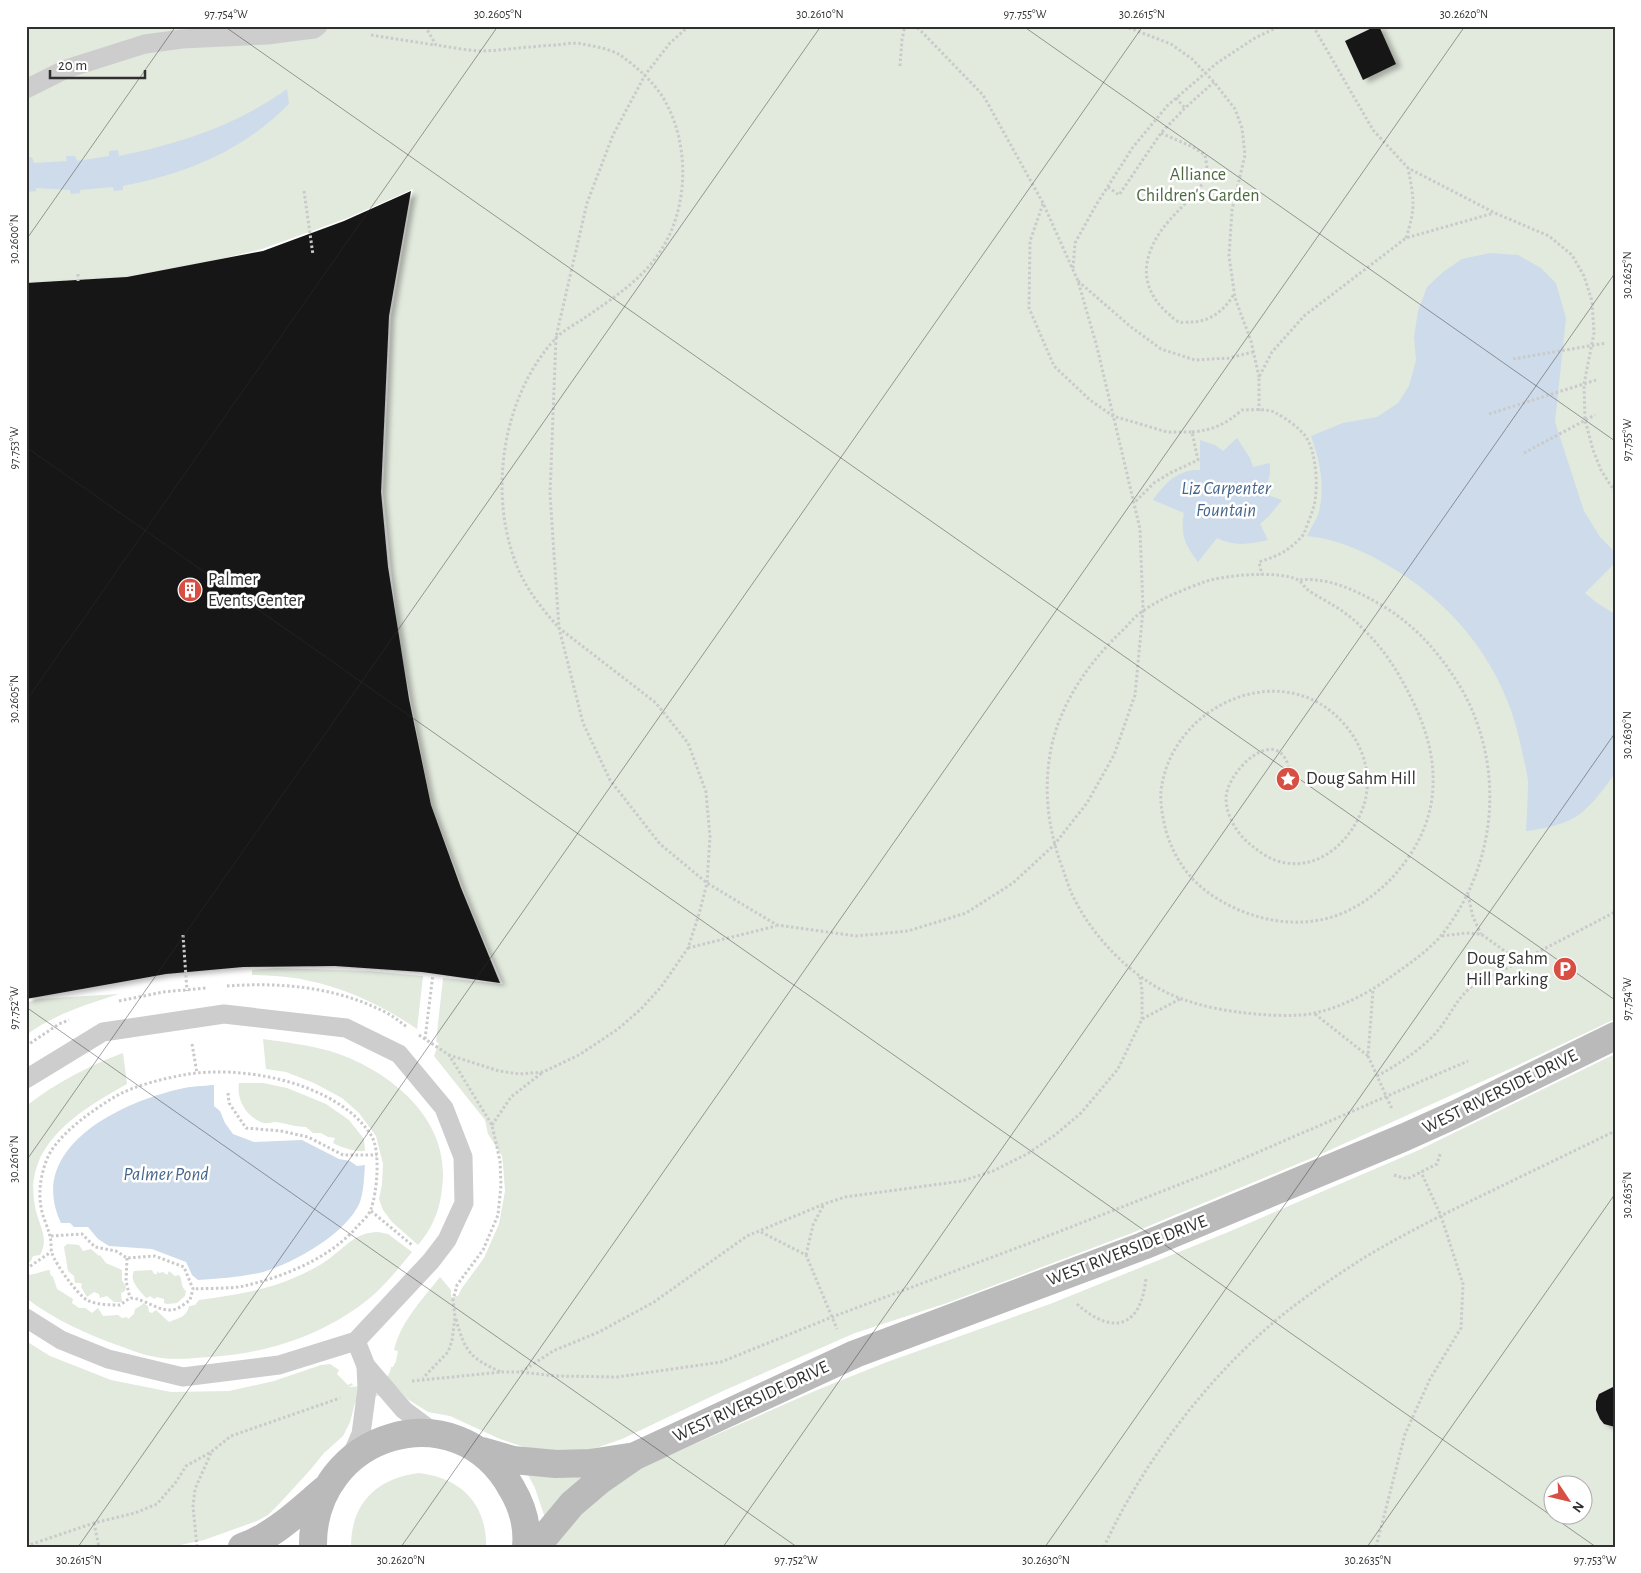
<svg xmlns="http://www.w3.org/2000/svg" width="1641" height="1573" viewBox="0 0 1641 1573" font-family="'Alegreya Sans',sans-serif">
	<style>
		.green { fill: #e2e9dd; fill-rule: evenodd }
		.water { fill: #cedbea }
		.building { fill: #171717; filter: url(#shadow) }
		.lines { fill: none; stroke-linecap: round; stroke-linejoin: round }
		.path { stroke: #cacaca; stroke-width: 3; stroke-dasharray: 2.5 2.5; stroke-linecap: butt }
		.lane { stroke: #cdcdcd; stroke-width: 19 }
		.secondary { stroke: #bababa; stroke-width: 28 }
		.ticks { fill: none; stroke: #303030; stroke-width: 1; stroke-opacity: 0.45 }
		.labels { text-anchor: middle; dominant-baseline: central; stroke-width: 5; stroke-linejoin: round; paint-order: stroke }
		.park-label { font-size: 18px; fill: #4e6941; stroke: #fff }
		.poi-label { font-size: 18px; fill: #303030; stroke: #fff; text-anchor: start }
		.street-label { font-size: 18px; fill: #303030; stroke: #fff }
		.water-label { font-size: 19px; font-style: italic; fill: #45668c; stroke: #fff }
		.neatline { fill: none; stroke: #303030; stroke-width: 2 }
		.ticks-label { font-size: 12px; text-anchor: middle; fill: #303030 }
	</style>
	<defs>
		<filter id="shadow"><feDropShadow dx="5.5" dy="3" stdDeviation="2.5" flood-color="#0004"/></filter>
	</defs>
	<rect width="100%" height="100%" fill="#fff"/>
	<path class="green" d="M26 26H1615V1019L1514 1067 1319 1155 1132 1233 947 1303 855 1333 725 1390 622 1439 593 1449 573 1452 528 1448 518 1445 500 1439 450 1416 428 1412 409 1400 398 1389 355 1403 350 1422 343 1436 324 1453 311 1469 280 1503 268 1515 257 1521 204 1540 171 1547H26V1341L50 1356 111 1380 171 1392 229 1391 274 1381 321 1365 330 1364 339 1370 337 1374 348 1385 352 1383 353 1385 348 1387 382 1385 390 1372 391 1367H393L396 1361 398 1351 394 1350C401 1321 422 1300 440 1277L451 1290V1297L458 1296 462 1288 484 1258 499 1224 505 1191 503 1164 502 1156 488 1134 485 1120 434 1056 439 1043 436 1042 443 978 503 984 473 915 431 805 398 636 383 492 391 316 413 189 345 219 262 249 129 281 26 284Z
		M276 968 368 971 423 976 417 1029C383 1006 346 988 305 980 288 976 270 976 252 975V970Z
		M119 994C87 1004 53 1015 26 1035V1003L38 999Z
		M263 1039C285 1042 308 1045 330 1051 385 1068 444 1113 443 1175 442 1203 436 1224 418 1245L392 1222 383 1210 379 1199 382 1185 383 1164 376 1136 359 1113 342 1098 314 1083 286 1072 266 1069Z
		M123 1053 127 1084C79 1111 20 1146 36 1211 40 1227 49 1239 40 1255L33 1256 31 1261 26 1265V1106C56 1083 88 1066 123 1053Z
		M1615 1054V1547H554L579 1508 636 1470 817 1390 887 1362 1050 1304 1226 1233 1419 1150ZM1554 1486H1584V1516H1554Z
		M239 1083H263L287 1088 326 1104 349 1120 364 1139 365 1151C355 1152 343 1148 333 1143L335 1138 328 1137 321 1133H313L306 1127C295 1127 286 1123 275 1122 271 1122 268 1124 264 1123 247 1118 236 1100 239 1083Z
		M378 1232 388 1234 412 1252C399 1268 386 1284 371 1297 325 1335 269 1353 210 1357 194 1358 177 1360 161 1358 147 1356 133 1351 120 1346 86 1334 55 1320 26 1298V1275C35 1275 41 1271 50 1270V1274L53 1277 57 1289 73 1299 72 1303 79 1308H85L92 1313 98 1308 103 1316 118 1315 122 1318 127 1317 128 1319 134 1314 135 1309 142 1305 143 1303 148 1306 149 1312 152 1313 156 1310 169 1322C179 1318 187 1317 189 1306L195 1305 199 1300C232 1295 265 1291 296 1277 309 1271 324 1264 335 1254 351 1242 356 1233 378 1232Z
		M67 1244 79 1245 83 1251 91 1249 99 1256 100 1255 106 1263 122 1270V1280L126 1287 125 1291 121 1293 122 1302H114L107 1296 100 1298 99 1294 94 1292 87 1297 81 1287 82 1284 80 1283H75L74 1276 68 1271 64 1247Z
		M152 1270 154 1274H157V1271L159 1273 163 1272 167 1275 169 1271 175 1276 179 1275C183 1280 180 1287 186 1291L185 1296 177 1303 167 1304 164 1303V1299L157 1297 154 1299 150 1296 147 1298 145 1297C139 1289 129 1281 134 1271Z
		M594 1470 545 1518 535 1488 528 1475Z
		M419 1473C461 1478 487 1504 486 1547H351C351 1503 377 1478 419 1473Z"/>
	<path class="water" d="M287 89 289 104C242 151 188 173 123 186V190L114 191 113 187 80 190V193L71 194 70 190 36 188V191L27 192 26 158 32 157 34 163 67 161 66 156H75L77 161 109 156V151L118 150 119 156C181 143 235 126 287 89Z
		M1490 253 1518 255 1541 268 1556 283 1566 318 1555 422 1584 511 1600 537 1615 552V563L1585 593 1597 603 1615 614V773C1606 787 1587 812 1572 819 1558 826 1541 829 1526 831 1527 814 1528 797 1528 781 1527 771 1524 761 1522 751 1508 678 1468 620 1408 578 1377 557 1344 540 1307 536 1310 529 1315 522 1318 515 1326 487 1320 462 1311 436L1343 423 1377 417 1398 403 1409 386 1416 360 1414 337 1418 311 1427 287 1443 272 1462 259Z
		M1237 438 1250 458 1253 467 1270 463V473L1265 494 1282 500 1269 516 1260 524 1268 540C1250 544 1234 547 1217 538L1198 562C1185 544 1180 535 1184 513L1153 500C1165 483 1178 469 1200 470V440L1215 445 1223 451Z
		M214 1085V1106L220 1111 225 1123 233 1134 254 1142 302 1140 339 1159 350 1161 357 1166 365 1165C364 1177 364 1190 360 1202 347 1234 291 1265 259 1273 239 1277 218 1279 198 1280L192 1275 186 1262 152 1249 109 1246 98 1239 88 1227H74L70 1223H61C25 1147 122 1102 180 1089 191 1086 203 1086 214 1085Z"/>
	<path class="building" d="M1376 26H1379L1396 64 1363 80 1345 41Z
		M411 191 389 316 381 492 388 567 409 699 431 805 461 888 500 983 422 972 335 966 243 967 166 974 26 999V283L127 277 263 251 344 221Z
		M1613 1387 1615 1388V1427L1604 1424 1600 1419 1596 1410V1401L1599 1394Z"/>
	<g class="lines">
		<path class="path" d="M425 26 436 45C451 47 468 51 483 51 507 50 532 46 557 45 565 44 574 42 582 44 594 46 610 49 620 55 637 67 655 83 665 101 689 144 689 204 663 247 644 279 613 298 583 319 574 325 562 331 555 339 501 398 487 498 519 571 529 593 544 611 559 628L656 703 688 743 706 792 710 837 707 883 699 914 688 948 661 987 641 1009 618 1029 579 1055 543 1072 519 1074 499 1071 449 1055
			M689 26 670 43 645 75 613 135 587 203 568 285 556 337 550 494 559 628 583 723 610 780 660 844 707 883 777 925 856 936 908 931 966 913 1013 883 1054 845 1087 803 1114 755 1135 695 1143 610 1140 529 1097 347 1078 281 1043 203 983 95 919 29 914 26
			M1124 26 1171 44 1192 59 1214 82 1235 109 1242 128 1245 155 1232 210 1229 256 1235 298 1251 341 1259 377
			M1313 26 1373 130 1408 168 1495 213 1549 236 1572 255 1584 276 1592 301 1594 333 1584 384 1585 420 1593 450 1601 470 1615 492
			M371 35 435 45
			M900 66 902 39 905 26
			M1176 98 1185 108
			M1161 133 1193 147 1205 155C1206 160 1207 166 1207 171 1204 188 1189 199 1178 211 1166 223 1154 238 1149 255 1141 279 1152 301 1171 316 1173 318 1177 322 1180 322 1183 323 1188 322 1191 322 1210 322 1225 310 1234 294
			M1108 187 1119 195 1161 133 1185 108 1214 82
			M304 191 313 255
			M1043 204 1030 241 1029 308 1054 366 1090 400 1113 416 1167 432H1192L1198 460 1170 473 1154 483 1134 503
			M1406 238C1416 207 1414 199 1408 168
			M1073 268 1075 243 1096 205 1133 147 1168 105 1217 63 1255 38 1280 26
			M78 274V281
			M1078 281 1131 327 1161 349 1195 360 1229 358 1253 352
			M1513 359 1606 343
			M1259 411V377L1272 352 1304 316 1406 238 1494 213
			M1489 414 1596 380
			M1192 432C1213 430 1226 424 1242 410 1252 410 1267 408 1276 413 1284 417 1301 429 1306 437 1316 452 1318 484 1315 501 1313 512 1307 524 1304 534 1289 551 1280 555 1259 562L1262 575
			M1524 453 1595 415
			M1288 778C1288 774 1289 769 1288 765 1275 725 1227 771 1226 798 1226 816 1237 834 1251 845 1261 853 1273 862 1287 863 1324 869 1356 835 1365 801 1372 774 1363 746 1345 725 1285 654 1171 704 1161 791 1160 804 1163 819 1166 831 1174 858 1189 880 1213 896 1251 921 1300 931 1343 913 1368 902 1389 884 1405 862 1441 814 1440 761 1416 708 1402 678 1387 652 1363 629 1354 619 1343 611 1331 604 1325 600 1313 594 1308 590 1304 587 1302 582 1298 580 1280 570 1224 575 1204 582 1185 589 1159 599 1143 611 1135 616 1130 623 1123 630 1090 661 1063 699 1052 744 1043 785 1047 825 1061 864 1066 877 1069 890 1076 902 1097 943 1141 986 1185 1000 1202 1006 1221 1010 1238 1012 1261 1015 1298 1018 1319 1012 1344 1006 1372 991 1392 976 1410 963 1430 950 1444 932 1498 861 1505 765 1461 688 1439 652 1414 623 1376 602 1353 589 1326 577 1299 580
			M1468 895 1473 917 1481 934
			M183 935 187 991
			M1442 936 1466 933 1481 934 1520 962
			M688 948 776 926
			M1140 977 1142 990V1019
			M227 986C281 982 336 987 385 1012 393 1016 400 1022 407 1027
			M1373 991 1368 1056 1392 1109
			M119 1001 163 992 206 988
			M1315 1014 1368 1056
			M419 1035 449 1055 492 1125 500 1161 501 1185 498 1215 483 1250 457 1285 453 1300 455 1317 452 1341 448 1352 423 1378
			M425 1039 433 974
			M192 1044 197 1073
			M26 1046 59 1024 69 1020
			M1377 1076C1401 1063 1427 1046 1443 1024 1452 1011 1458 998 1471 987L1615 912
			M228 1093 229 1103 246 1128 281 1131 308 1137 343 1155H377
			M492 1125 511 1097 543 1072
			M1394 1175 1407 1179 1437 1164 1440 1154
			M371 1211 412 1245
			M761 1232 806 1255 837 1329
			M51 1236 82 1234 95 1247 116 1251 127 1258 155 1256 184 1267 193 1289 190 1300C186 1303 181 1307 176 1309 160 1314 145 1298 130 1298L120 1305C110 1305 96 1305 87 1300 78 1295 55 1264 52 1253 51 1251 51 1247 51 1245 51 1236 48 1230 45 1221 37 1201 39 1179 47 1159 54 1142 72 1127 86 1116 96 1109 107 1101 118 1095 137 1085 162 1079 183 1075 240 1064 337 1082 371 1135 381 1150 377 1193 371 1209 369 1216 360 1223 355 1229 328 1259 283 1277 244 1286 228 1289 210 1288 193 1289
			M806 1255 813 1225 824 1204
			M127 1258 126 1281 130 1298
			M26 1269 51 1252
			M1077 1304C1113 1336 1141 1328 1146 1278
			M456 1319C465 1352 470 1358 501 1372
			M521 1372 553 1351 599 1332 654 1302 747 1236 824 1204 845 1197 962 1181 993 1171 1027 1154 1055 1135 1081 1113 1118 1069 1142 1019 1180 999
			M412 1381 502 1372H520L556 1376 617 1377 721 1362 832 1317 1030 1243 1224 1167 1468 1061
			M94 1523 99 1547
			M26 1546 94 1523 135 1513 157 1504 176 1482 186 1466 211 1452 231 1436 340 1398
			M197 1547 193 1507 195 1489 211 1453
			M1104 1547C1138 1472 1194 1396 1254 1340 1286 1309 1325 1283 1362 1259 1400 1236 1440 1216 1479 1197 1524 1175 1570 1153 1615 1131
			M1376 1547 1405 1434 1430 1379 1461 1328 1463 1284 1441 1216 1421 1172"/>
		<path class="lane" d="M26 89 66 69 145 44 182 39 267 35 314 29 318 26
			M26 1079 103 1032 224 1014 346 1028 399 1054 444 1108 463 1157 464 1203 447 1240 431 1261 356 1341 279 1365 183 1377 108 1359 61 1340 26 1318
			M366 1366 404 1410 436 1434
			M350 1459 361 1434 367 1389 366 1366 356 1341"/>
		<path class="secondary" d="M482 1451 513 1460 556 1464 590 1463 629 1457
			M242 1547C274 1536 299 1511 324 1490
			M313 1547C311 1432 458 1389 512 1489 522 1506 528 1527 526 1547
			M536 1547 572 1504 599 1481 635 1456 855 1354 1143 1246 1405 1137 1456 1114 1615 1036"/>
	</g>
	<path class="ticks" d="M224 26 1615 1000M1023 26 1615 441M26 240 176 26M26 447 1596 1547M26 701 498 26M26 1007 797 1547M26 1161 821 26M78 1547 1143 26M401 1547 1465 26M723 1547 1615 273M1045 1547 1615 733M1367 1547 1615 1194"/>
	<defs>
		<g id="building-disc" transform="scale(1.25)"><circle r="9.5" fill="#d74e43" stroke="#fff"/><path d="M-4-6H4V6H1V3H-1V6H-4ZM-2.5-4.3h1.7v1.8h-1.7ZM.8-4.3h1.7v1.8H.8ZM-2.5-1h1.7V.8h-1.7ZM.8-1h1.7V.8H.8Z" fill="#fff"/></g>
		<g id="sight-disc" transform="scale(1.25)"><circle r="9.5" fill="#d74e43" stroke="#fff"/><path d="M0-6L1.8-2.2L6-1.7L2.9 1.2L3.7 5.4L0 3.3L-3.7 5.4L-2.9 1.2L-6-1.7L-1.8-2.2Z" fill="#fff"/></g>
		<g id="parking-disc" transform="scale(1.25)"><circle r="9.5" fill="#d74e43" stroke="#fff"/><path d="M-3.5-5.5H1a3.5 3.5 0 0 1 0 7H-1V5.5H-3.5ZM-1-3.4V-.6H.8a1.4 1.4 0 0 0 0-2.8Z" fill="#fff"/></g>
	</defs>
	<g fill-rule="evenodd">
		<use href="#building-disc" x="190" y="590"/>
		<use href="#sight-disc" x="1288" y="779"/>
		<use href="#parking-disc" x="1565" y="969"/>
	</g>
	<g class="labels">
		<g class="park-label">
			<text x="1198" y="175">Alliance<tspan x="1198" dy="21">Children's Garden</tspan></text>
		</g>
		<g class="poi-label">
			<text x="208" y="580">Palmer<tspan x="208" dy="21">Events Center</tspan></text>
			<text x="1306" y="779">Doug Sahm Hill</text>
			<text x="1548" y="959" text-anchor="end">Doug Sahm<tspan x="1548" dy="21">Hill Parking</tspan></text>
		</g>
		<g class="street-label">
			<text transform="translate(1500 1092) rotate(-26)">WEST RIVERSIDE DRIVE</text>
			<text transform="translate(1127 1251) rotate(-21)">WEST RIVERSIDE DRIVE</text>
			<text transform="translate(751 1402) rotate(-25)">WEST RIVERSIDE DRIVE</text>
		</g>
		<g class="water-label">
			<text x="1226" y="488">Liz Carpenter<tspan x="1226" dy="22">Fountain</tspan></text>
			<text x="166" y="1174">Palmer Pond</text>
		</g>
	</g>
	<rect width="1641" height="1573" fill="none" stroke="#ffffff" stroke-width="55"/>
	<g transform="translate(1568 1500) rotate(125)"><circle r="24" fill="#ffffff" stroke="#acacac"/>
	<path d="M0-4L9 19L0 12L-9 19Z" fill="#d74e43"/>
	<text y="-8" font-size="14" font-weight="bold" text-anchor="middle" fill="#303030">N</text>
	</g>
	<path d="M50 70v8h95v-8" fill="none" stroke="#303030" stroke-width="2.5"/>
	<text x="58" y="70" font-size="15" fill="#303030" stroke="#ffffff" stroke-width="4" paint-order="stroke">20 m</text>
	<rect x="28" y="28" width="1586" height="1518" class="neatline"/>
	<g class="ticks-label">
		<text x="226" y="18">97.754°W</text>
		<text x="498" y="18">30.2605°N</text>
		<text x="820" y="18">30.2610°N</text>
		<text x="1025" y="18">97.755°W</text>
		<text x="1142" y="18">30.2615°N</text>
		<text x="1464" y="18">30.2620°N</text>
		<text transform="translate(14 239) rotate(-90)" y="4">30.2600°N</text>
		<text transform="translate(1627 275) rotate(-90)" y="4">30.2625°N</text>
		<text transform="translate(1627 440) rotate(-90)" y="4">97.755°W</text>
		<text transform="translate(14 448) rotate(-90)" y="4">97.753°W</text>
		<text transform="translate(14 699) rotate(-90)" y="4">30.2605°N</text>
		<text transform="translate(1627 735) rotate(-90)" y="4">30.2630°N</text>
		<text transform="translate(1627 999) rotate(-90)" y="4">97.754°W</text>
		<text transform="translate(14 1008) rotate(-90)" y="4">97.752°W</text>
		<text transform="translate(14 1159) rotate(-90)" y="4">30.2610°N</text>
		<text transform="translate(1627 1195) rotate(-90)" y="4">30.2635°N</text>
		<text x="79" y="1564">30.2615°N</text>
		<text x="401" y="1564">30.2620°N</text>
		<text x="796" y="1564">97.752°W</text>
		<text x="1046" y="1564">30.2630°N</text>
		<text x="1368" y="1564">30.2635°N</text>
		<text x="1595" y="1564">97.753°W</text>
	</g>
</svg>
